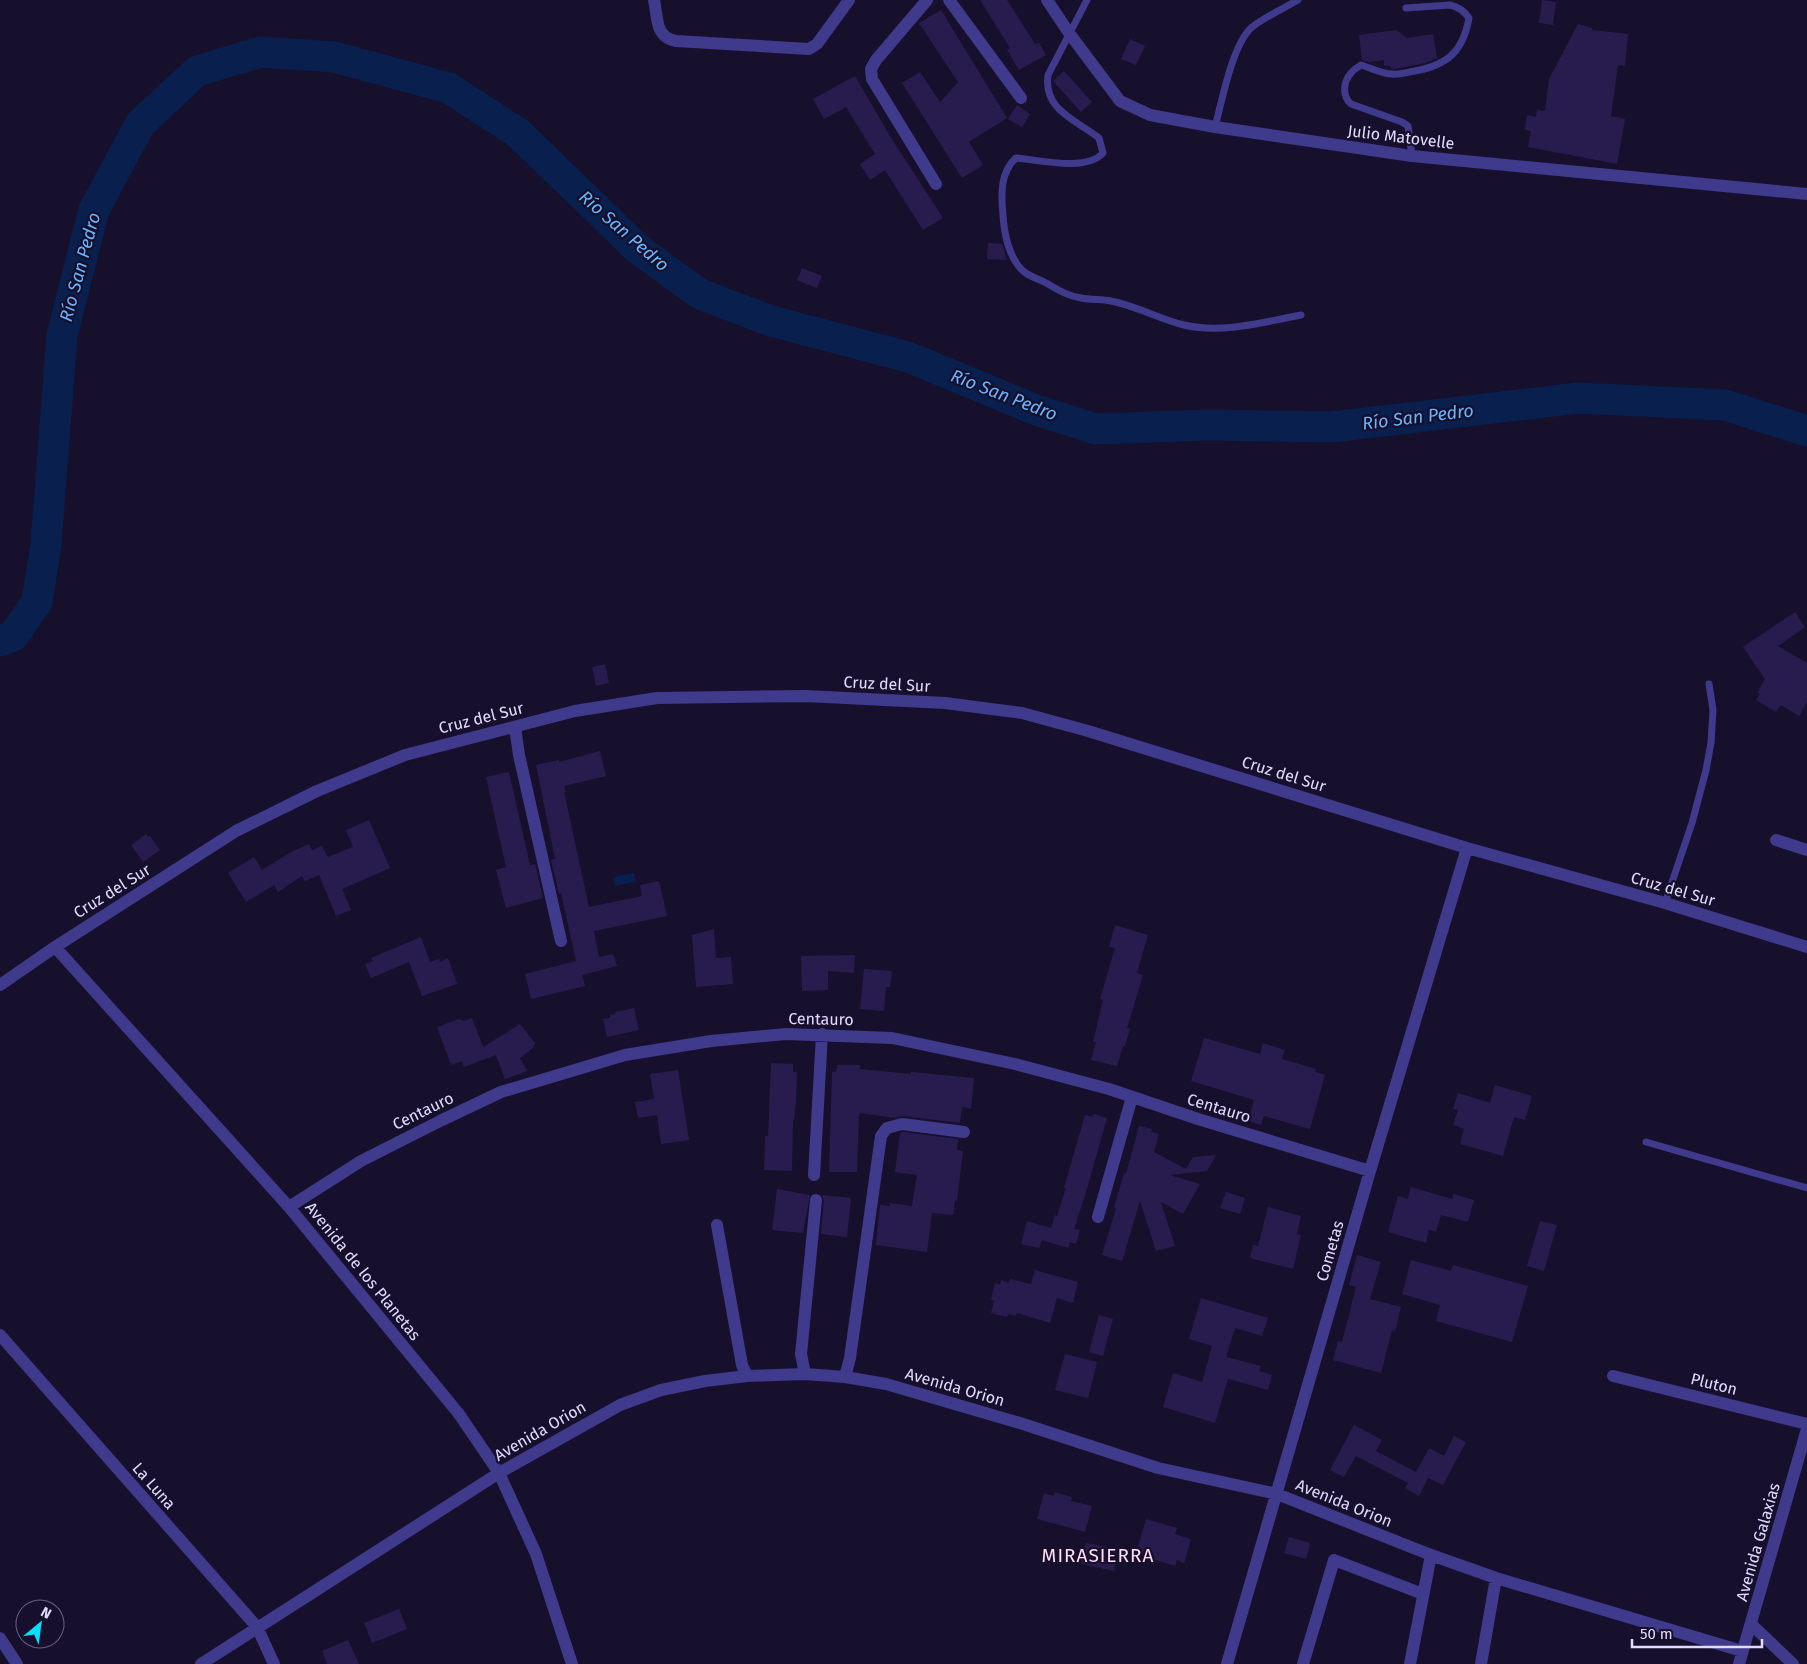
<svg xmlns="http://www.w3.org/2000/svg" width="1807" height="1664" viewBox="0 0 1807 1664" font-family="'Fira Sans',sans-serif">
	<style>
		.water { fill: #091f4d }
		.lines { fill: none; stroke-linecap: round; stroke-linejoin: round }
		.river { stroke: #091f4d; stroke-width: 31 }
		.building { fill: #281c4f }
		.lane { stroke: #403a8d; stroke-width: 7 }
		.street { stroke: #403a8d; stroke-width: 12 }
		.labels { text-anchor: middle; dominant-baseline: central; stroke-width: 4.5; stroke-linejoin: round; paint-order: stroke }
		.street-label { font-size: 16px; fill: #e1dcff; stroke: #16102d }
		.water-label { font-size: 18px; font-style: italic; fill: #6ab5ff; stroke: #16102d }
		.quarter-label { font-size: 19px; letter-spacing: 1px; fill: #ffdef2; stroke: #16102d }
	</style>
	<rect width="100%" height="100%" fill="#16102d"/>
	<path class="water" d="M634 873 636 882 615 886 613 877Z"/>
	<g class="lines">
		<path class="river" d="M0 641 13 636 37 602 46 544 62 335 94 210 140 124 197 71 261 52 334 57 449 88 518 133 639 250 700 294 771 321 908 357 1036 410 1096 429 1206 425 1332 427 1578 398 1725 405 1807 431"/>
	</g>
	<path class="building" d="M980 0H1007L1030 36 1035 44 1039 43 1046 55 1019 70 1007 50 1010 48Z
		M1542 0 1556 2 1553 25 1539 23Z
		M941 10 1007 118 969 142 983 165 962 178 902 83 920 72 940 102 958 82 919 23Z
		M1578 24 1592 28V30L1628 34 1625 66 1618 65 1611 116 1625 119 1617 164 1528 147 1531 131 1525 130 1527 115 1536 117 1537 110 1545 111 1549 79Z
		M1396 30 1407 38 1433 34 1437 58 1425 63 1395 69H1391L1390 66H1384V60L1369 62 1362 60 1359 35Z
		M1130 39 1145 46 1136 65 1121 59Z
		M1064 71 1092 102 1081 112 1053 81Z
		M855 76 893 141 943 218 923 230 885 170 870 180 860 164 875 154 846 107 824 119 813 99Z
		M1017 105 1030 114 1022 127 1008 119Z
		M988 243 1002 244 1007 260 987 259Z
		M802 268 822 276 817 288 797 280Z
		M1795 612 1805 627 1778 646 1807 663V702L1799 716 1781 705 1776 712 1756 700 1760 694 1757 693 1765 679 1743 647Z
		M605 664 609 683 596 686 592 667Z
		M600 751 606 776 564 786 566 792H564L589 907 642 896 640 885 659 881 667 916 594 931 599 957 613 954 617 966 582 975 585 986 531 999 525 974 576 961 561 893 559 894 551 860 555 859 536 765 559 760V762Z
		M509 772 530 865 535 864 543 898 506 908 496 870 506 867 486 777Z
		M369 820 390 868 342 889 351 910 336 916 319 875 305 881 302 876 278 892 274 885 246 902 228 873 254 857 262 870 291 852 309 844 312 850 322 846 328 857 353 847 346 830Z
		M146 834 148 837 150 836 160 850 143 862 131 845Z
		M1115 925 1148 935 1137 973 1143 975 1127 1028 1130 1029 1125 1046H1123L1117 1066 1091 1060 1096 1042H1093L1103 1000 1100 999 1115 948 1109 947Z
		M714 929 716 958 731 957 733 984 696 987 692 935Z
		M421 937 430 962 439 959 440 962 448 958 457 984 422 996 409 962 371 978 365 964 373 961 371 958Z
		M855 955 854 973 828 971V990L802 991 801 956Z
		M864 969 892 971 890 987H886L884 1011 860 1009Z
		M634 1008 639 1030 607 1037 603 1019 610 1018V1015L616 1014 615 1012Z
		M472 1018 483 1047 520 1024 535 1043 533 1048 520 1058 527 1071 505 1079 496 1055 464 1067 462 1061 451 1065 437 1027 459 1019 464 1021Z
		M1204 1038 1260 1054 1263 1043 1285 1050 1282 1059 1316 1069 1315 1072 1325 1075 1310 1129 1264 1116 1261 1125 1248 1121 1254 1100 1191 1081Z
		M771 1063 793 1064V1072H797L796 1102 794 1120H793L792 1171 764 1170 765 1136H768Z
		M837 1065H860V1069L911 1074V1072L974 1078 971 1109 962 1107 960 1123 903 1116 895 1118 859 1113 857 1172H829L832 1072H836Z
		M678 1070 689 1140 661 1144 657 1115 638 1118 635 1102 654 1099 650 1074Z
		M1495 1085 1532 1096 1525 1120 1514 1117 1503 1156 1460 1144 1464 1129 1453 1125 1458 1110 1453 1109 1458 1093 1490 1103Z
		M1094 1114 1107 1118 1086 1192 1074 1229 1080 1230 1076 1244 1070 1242 1068 1248 1042 1240 1039 1248 1021 1244 1027 1221 1051 1228 1055 1215 1057 1216 1066 1188H1064L1085 1115 1093 1117Z
		M1139 1126 1152 1129 1151 1132 1159 1134 1154 1152 1186 1169 1193 1157 1216 1155 1207 1171 1170 1175 1200 1184 1183 1214 1161 1202 1175 1246 1156 1251 1140 1201 1122 1261 1102 1255 1116 1208 1114 1207 1124 1173 1126 1174Z
		M903 1132 958 1139 957 1150 963 1151 957 1201 955 1200 953 1215 932 1213 927 1252 876 1245 880 1205 890 1206V1203L912 1206 917 1175 895 1172 900 1133Z
		M1411 1187 1452 1199 1453 1194 1474 1200 1468 1222 1441 1215 1436 1232 1429 1230 1426 1243 1388 1232 1398 1196 1408 1199Z
		M777 1189 810 1195 803 1233 772 1230Z
		M1226 1192 1245 1198 1240 1214 1220 1208Z
		M822 1195 851 1198 847 1237 821 1234 824 1201Z
		M1268 1207 1301 1216 1297 1234 1301 1235 1293 1269 1250 1258 1253 1245 1258 1246Z
		M1540 1221 1557 1225 1544 1271 1527 1266Z
		M1357 1255 1381 1262 1370 1299 1401 1307 1395 1331 1392 1330 1381 1373 1333 1360 1338 1341 1342 1342 1356 1287 1349 1285Z
		M1411 1260 1451 1271 1453 1265 1528 1286 1512 1342 1436 1321 1440 1305 1402 1294Z
		M1035 1270 1078 1282 1073 1303 1057 1298 1050 1323 1017 1313 1016 1316 1008 1314 1007 1317 991 1313 994 1301 991 1300 995 1283 1000 1285 1001 1280 1009 1283 1010 1279 1031 1284Z
		M1201 1298 1268 1318 1262 1336 1235 1328 1226 1357 1261 1366 1259 1371 1272 1375 1268 1390 1228 1379 1215 1423 1163 1407 1173 1373 1202 1382 1212 1346 1189 1339Z
		M1099 1315 1113 1319 1103 1356 1089 1352Z
		M1065 1354 1097 1362 1088 1398 1055 1390Z
		M1354 1425 1382 1440 1376 1451 1416 1472 1429 1448 1444 1456 1454 1436 1466 1442 1443 1485 1428 1478 1419 1496 1405 1488 1408 1483 1356 1456 1344 1477 1330 1470Z
		M1055 1492 1072 1497 1071 1501 1092 1506 1085 1532 1037 1519 1044 1493 1054 1496Z
		M1146 1519 1177 1528 1175 1534 1191 1539 1184 1563 1177 1560 1175 1566 1136 1554Z
		M1289 1537 1310 1543 1306 1559 1284 1553Z
		M1086 1543 1118 1549 1114 1571 1081 1564Z
		M399 1609 407 1629 372 1643 364 1623Z
		M348 1640 359 1664H327L322 1651Z"/>
	<g class="lines">
		<path class="lane" d="M1087 0 1048 75C1043 110 1076 120 1099 138L1103 153C1086 172 1040 160 1016 158 1000 172 1001 195 1003 215 1004 233 1009 258 1023 271 1030 277 1039 279 1046 283 1058 290 1068 296 1081 298 1091 300 1102 299 1111 301 1137 306 1159 319 1184 325 1222 334 1264 322 1301 315
			M1406 8 1450 5C1459 7 1464 11 1469 18 1463 51 1448 65 1415 71 1408 72 1399 75 1392 74 1382 74 1371 68 1361 65 1358 67 1353 70 1351 73 1343 82 1342 96 1351 104L1402 122 1408 126 1412 156
			M1215 127C1222 101 1232 46 1251 28 1263 18 1284 8 1298 0
			M1665 903 1692 823 1706 770 1711 743 1713 710 1709 684
			M1646 1142 1807 1188"/>
		<path class="street" d="M654 0C658 19 655 37 676 41L809 49 817 44 849 0
			M927 0 876 60 871 69 872 79 936 184
			M949 0 1021 98
			M1047 0 1069 33 1120 101 1150 115 1215 127 1412 156 1807 194
			M515 727 519 755 561 941
			M1776 840 1807 850
			M55 947 289 1207 459 1414 499 1473 536 1554 572 1664
			M0 985 55 947 236 831 317 791 405 755 575 711 657 698 806 696 945 703 1022 713 1088 731 1467 848 1665 903 1807 947
			M814 1175 822 1034
			M289 1207 361 1161 440 1121 501 1092 625 1055 711 1041 786 1034 892 1038 1015 1064 1109 1089 1198 1119 1370 1171
			M1098 1217 1132 1097
			M717 1225 742 1365 747 1376
			M0 1335 257 1627 274 1664
			M805 1374 801 1354 816 1200
			M1613 1376 1807 1424
			M845 1377 850 1358 881 1136 887 1128 902 1124 964 1132
			M1751 1624 1793 1664
			M0 1638 17 1664
			M201 1664 499 1473 620 1405 661 1390 705 1381 747 1376 805 1374 845 1377 886 1384 1020 1423 1158 1468 1277 1494 1431 1555 1496 1578 1742 1651
			M1227 1664 1370 1171 1467 848
			M1303 1664 1334 1560 1423 1594
			M1410 1664 1431 1555
			M1481 1664 1496 1578
			M1739 1664 1807 1429"/>
	</g>
	<g class="labels">
		<g class="street-label">
			<text transform="translate(1401 137) rotate(7)">Julio Matovelle</text>
			<text transform="translate(887 684) rotate(3)">Cruz del Sur</text>
			<text transform="translate(481 718) rotate(-14)">Cruz del Sur</text>
			<text transform="translate(1284 774) rotate(17)">Cruz del Sur</text>
			<text transform="translate(1673 889) rotate(16)">Cruz del Sur</text>
			<text transform="translate(112 891) rotate(-32)">Cruz del Sur</text>
			<text transform="translate(821 1019) rotate(1)">Centauro</text>
			<text transform="translate(1219 1108) rotate(17)">Centauro</text>
			<text transform="translate(423 1111) rotate(-26)">Centauro</text>
			<text transform="translate(1330 1251) rotate(-74)">Cometas</text>
			<text transform="translate(363 1271) rotate(51)">Avenida de los Planetas</text>
			<text transform="translate(1714 1384) rotate(14)">Pluton</text>
			<text transform="translate(955 1387) rotate(16)">Avenida Orion</text>
			<text transform="translate(540 1431) rotate(-30)">Avenida Orion</text>
			<text transform="translate(154 1486) rotate(49)">La Luna</text>
			<text transform="translate(1344 1503) rotate(22)">Avenida Orion</text>
			<text transform="translate(1758 1542) rotate(-74)">Avenida Galaxias</text>
		</g>
		<g class="water-label">
			<text transform="translate(624 231) rotate(41)">Río San Pedro</text>
			<text transform="translate(80 267) rotate(-75)">Río San Pedro</text>
			<text transform="translate(1004 395) rotate(21)">Río San Pedro</text>
			<text transform="translate(1418 417) rotate(-7)">Río San Pedro</text>
		</g>
		<g class="quarter-label">
			<text x="1098" y="1555">MIRASIERRA</text>
		</g>
	</g>
	<g transform="translate(40 1624) rotate(29)"><circle r="24" fill="#16102d" stroke="#676281"/>
	<path d="M0-4L9 19L0 12L-9 19Z" fill="#08deff"/>
	<text y="-8" font-size="14" font-weight="bold" text-anchor="middle" fill="#e1dcff">N</text>
	</g>
	<path d="M1632 1639v8h130v-8" fill="none" stroke="#e1dcff" stroke-width="2.5"/>
	<text x="1640" y="1639" font-size="15" fill="#e1dcff" stroke="#16102d" stroke-width="4" paint-order="stroke">50 m</text>
</svg>
